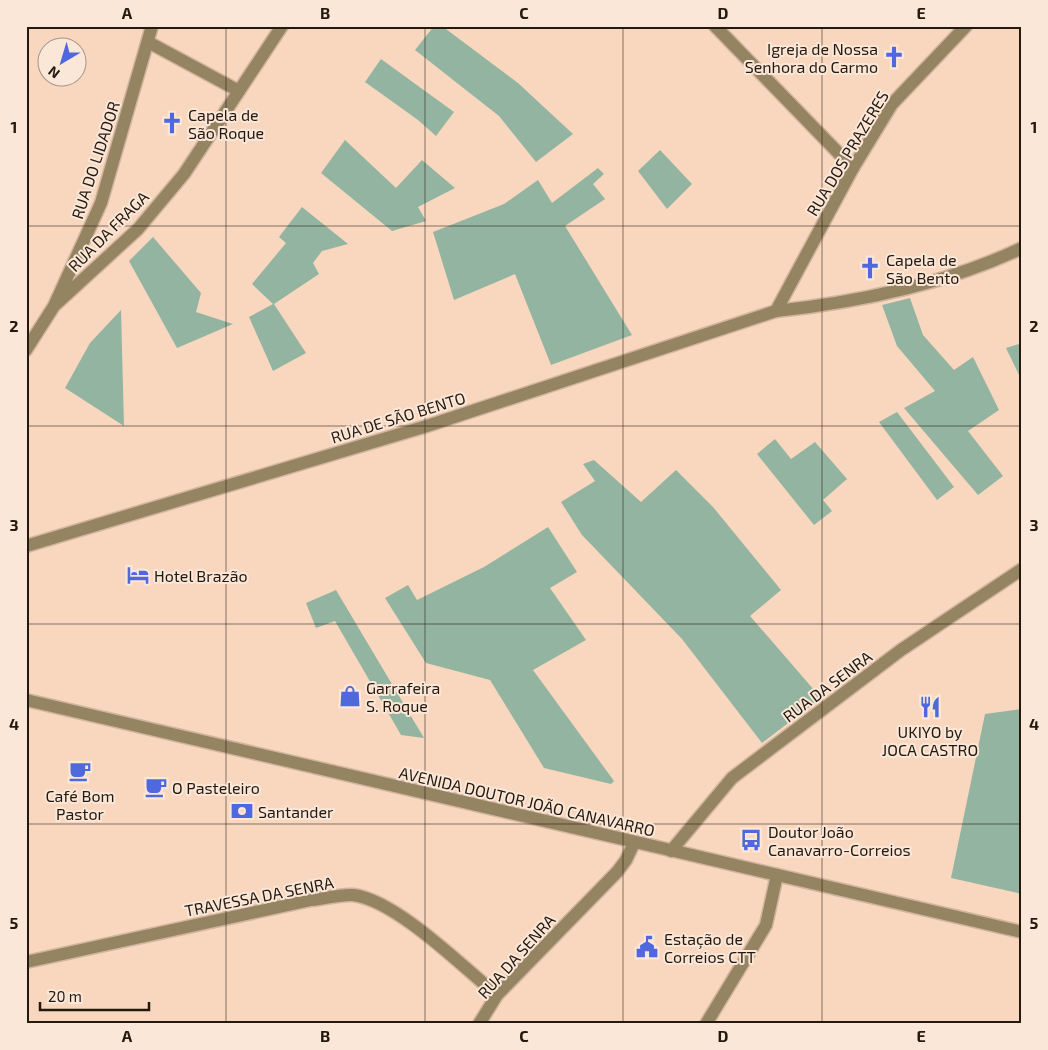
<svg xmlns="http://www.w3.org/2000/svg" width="1048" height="1050" viewBox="0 0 1048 1050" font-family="'Exo 2',sans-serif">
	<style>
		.green { fill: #94b4a2 }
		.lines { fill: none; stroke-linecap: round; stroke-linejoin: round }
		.pedestrian-casing { stroke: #d2b59e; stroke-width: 15 }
		.minor-casing { stroke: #d2b59e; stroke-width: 15 }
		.tertiary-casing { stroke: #d2b59e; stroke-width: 15 }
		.pedestrian { stroke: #948462; stroke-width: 12 }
		.minor { stroke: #948462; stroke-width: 12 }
		.tertiary { stroke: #948462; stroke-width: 12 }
		.grid { fill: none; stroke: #24190f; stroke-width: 1; stroke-opacity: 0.55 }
		.labels { text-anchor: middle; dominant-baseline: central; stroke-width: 4; stroke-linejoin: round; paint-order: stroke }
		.poi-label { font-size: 16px; fill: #24190f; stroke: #fbe7d8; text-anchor: start }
		.street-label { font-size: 16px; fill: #24190f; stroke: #fbe7d8 }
		.neatline { fill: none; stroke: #24190f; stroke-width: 2 }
		.grid-label { font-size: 16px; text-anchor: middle; font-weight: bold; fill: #24190f }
	</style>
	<rect width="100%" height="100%" fill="#f8d7be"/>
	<path class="green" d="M434 26H442L518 83 573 134 536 162 499 116 415 50Z
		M381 59 454 112 436 136 418 120 365 82Z
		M345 140 396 188 422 160 455 188 418 207 426 221 392 231 321 173Z
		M660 150 692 184 667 209 638 171Z
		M598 168 604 174 593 184 605 199 565 226 632 335 551 365 515 274 454 300 433 232 504 204 538 180 552 203Z
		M302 207 348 244 322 251 313 263 319 274 274 304 306 353 273 371 249 317 273 304 252 284 286 243 279 237Z
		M153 237 201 293 196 312 233 324 177 348 129 261Z
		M910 298 923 335 954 370 973 357 999 410 968 431 1003 476 978 495 904 408 935 391 897 346 882 305Z
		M121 310 124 426 65 388 90 343Z
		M1022 343V381L1006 348Z
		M897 412 954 487 937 500 879 422Z
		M775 439 791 459 815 442 847 479 823 500 832 511 814 525 757 454Z
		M594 460 641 502 676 470 713 507 781 590 750 616 821 698 762 743 682 639 582 535 561 502 595 481 583 464Z
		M548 527 577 572 550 588 586 640 533 670 614 781 611 784 544 768 490 680 426 663 385 598 408 585 417 600 484 567Z
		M336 590 424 738 401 735 335 621 316 628 306 603Z
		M1022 709V894L951 878 985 714Z"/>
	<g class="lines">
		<g class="pedestrian-casing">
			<path id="pedestrian" d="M715 26 853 168
				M148 42 239 91
				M776 311C859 302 946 284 1022 248"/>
		</g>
		<g class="minor-casing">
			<path id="minor" d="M54 306 138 229 184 174 282 26
				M26 350 54 306 101 203 152 26
				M26 546 427 426 776 311 853 168 892 104 966 26
				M671 851 732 778 901 650 1022 569
				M26 962 311 900C324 899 340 894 353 895 396 900 463 967 497 995
				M479 1024 497 995 617 872 626 860 634 843
				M706 1024 766 925 777 875"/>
		</g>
		<g class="tertiary-casing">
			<path id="tertiary" d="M26 700 1022 932"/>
		</g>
		<use href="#pedestrian" class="pedestrian"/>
		<use href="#minor" class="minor"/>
		<use href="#tertiary" class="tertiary"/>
	</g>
	<path class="grid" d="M226 26V1024M425 26V1024M623 26V1024M822 26V1024M26 226H1022M26 426H1022M26 624H1022M26 824H1022"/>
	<defs>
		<g id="church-bare" transform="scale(1.725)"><path d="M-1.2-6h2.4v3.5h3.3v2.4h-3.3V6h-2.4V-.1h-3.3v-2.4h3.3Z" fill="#5068dd" stroke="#fbe7d8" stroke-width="2.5" paint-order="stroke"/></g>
		<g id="hotel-bare" transform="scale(1.725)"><path d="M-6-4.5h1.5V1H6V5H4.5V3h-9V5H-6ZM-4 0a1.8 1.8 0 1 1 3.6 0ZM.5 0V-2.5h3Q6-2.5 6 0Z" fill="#5068dd" stroke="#fbe7d8" stroke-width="2.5" paint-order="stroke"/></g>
		<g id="shop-bare" transform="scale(1.725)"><path d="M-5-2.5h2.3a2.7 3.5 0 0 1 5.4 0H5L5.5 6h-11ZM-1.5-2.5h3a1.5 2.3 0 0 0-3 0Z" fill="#5068dd" stroke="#fbe7d8" stroke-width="2.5" paint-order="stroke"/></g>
		<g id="restaurant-bare" transform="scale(1.725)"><path d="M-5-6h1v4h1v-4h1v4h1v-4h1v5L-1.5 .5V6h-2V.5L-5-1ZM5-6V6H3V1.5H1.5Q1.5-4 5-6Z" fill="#5068dd" stroke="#fbe7d8" stroke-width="2.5" paint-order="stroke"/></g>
		<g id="cafe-bare" transform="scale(1.725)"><path d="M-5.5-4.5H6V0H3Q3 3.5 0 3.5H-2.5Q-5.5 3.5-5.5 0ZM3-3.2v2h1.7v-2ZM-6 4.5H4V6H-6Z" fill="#5068dd" stroke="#fbe7d8" stroke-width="2.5" paint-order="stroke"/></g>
		<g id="bank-bare" transform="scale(1.725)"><path d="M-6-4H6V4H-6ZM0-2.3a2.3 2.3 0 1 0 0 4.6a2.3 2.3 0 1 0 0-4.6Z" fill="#5068dd" stroke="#fbe7d8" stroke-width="2.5" paint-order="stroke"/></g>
		<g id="bus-bare" transform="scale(1.725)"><path d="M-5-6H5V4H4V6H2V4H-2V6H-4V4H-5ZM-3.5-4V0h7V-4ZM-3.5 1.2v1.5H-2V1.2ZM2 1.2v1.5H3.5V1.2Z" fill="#5068dd" stroke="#fbe7d8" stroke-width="2.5" paint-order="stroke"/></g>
		<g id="civic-bare" transform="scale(1.725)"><path d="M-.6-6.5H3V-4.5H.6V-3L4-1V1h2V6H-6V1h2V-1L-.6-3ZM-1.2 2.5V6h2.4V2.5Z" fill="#5068dd" stroke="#fbe7d8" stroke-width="2.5" paint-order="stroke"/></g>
	</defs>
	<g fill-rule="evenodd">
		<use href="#church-bare" x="894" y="57"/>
		<use href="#church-bare" x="172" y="123"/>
		<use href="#church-bare" x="870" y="268"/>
		<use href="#hotel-bare" x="138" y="575"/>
		<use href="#shop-bare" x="350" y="696"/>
		<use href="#restaurant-bare" x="930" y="707"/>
		<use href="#cafe-bare" x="80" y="771"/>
		<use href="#cafe-bare" x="156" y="787"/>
		<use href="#bank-bare" x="242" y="811"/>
		<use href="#bus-bare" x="751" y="840"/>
		<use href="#civic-bare" x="647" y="947"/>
	</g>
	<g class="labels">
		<g class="poi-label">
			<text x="878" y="48" text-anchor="end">Igreja de Nossa<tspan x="878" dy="18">Senhora do Carmo</tspan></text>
			<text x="188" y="114">Capela de<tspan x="188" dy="18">São Roque</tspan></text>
			<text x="886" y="259">Capela de<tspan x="886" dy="18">São Bento</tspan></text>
			<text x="154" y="575">Hotel Brazão</text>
			<text x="366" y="687">Garrafeira<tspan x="366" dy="18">S. Roque</tspan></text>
			<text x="930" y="731" text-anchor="middle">UKIYO by<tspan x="930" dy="18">JOCA CASTRO</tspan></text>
			<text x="172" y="787">O Pasteleiro</text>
			<text x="80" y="795" text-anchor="middle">Café Bom<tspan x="80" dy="18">Pastor</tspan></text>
			<text x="258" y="811">Santander</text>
			<text x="768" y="831">Doutor João<tspan x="768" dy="18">Canavarro-Correios</tspan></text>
			<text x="664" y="938">Estação de<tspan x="664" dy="18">Correios CTT</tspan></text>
		</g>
		<g class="street-label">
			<text transform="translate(847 153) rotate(-59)">RUA DOS PRAZERES</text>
			<text transform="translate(95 160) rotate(-72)">RUA DO LIDADOR</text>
			<text transform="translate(108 231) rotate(-45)">RUA DA FRAGA</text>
			<text transform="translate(398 417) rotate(-17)">RUA DE SÃO BENTO</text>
			<text transform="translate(827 686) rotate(-37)">RUA DA SENRA</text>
			<text transform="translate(527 801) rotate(13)">AVENIDA DOUTOR JOÃO CANAVARRO</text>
			<text transform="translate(259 896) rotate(-11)">TRAVESSA DA SENRA</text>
			<text transform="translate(516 956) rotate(-48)">RUA DA SENRA</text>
		</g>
	</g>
	<rect width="1048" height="1050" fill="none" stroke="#fbe7d8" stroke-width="55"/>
	<g transform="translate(62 62) rotate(218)"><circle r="24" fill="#fbe7d8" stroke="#a59588"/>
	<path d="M0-4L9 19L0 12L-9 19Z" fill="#5068dd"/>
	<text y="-8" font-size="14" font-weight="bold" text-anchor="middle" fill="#24190f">N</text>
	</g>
	<path d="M40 1002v8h109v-8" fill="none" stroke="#24190f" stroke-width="2.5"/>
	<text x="48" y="1002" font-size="15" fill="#24190f" stroke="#fbe7d8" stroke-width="4" paint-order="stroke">20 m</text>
	<rect x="28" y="28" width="992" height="994" class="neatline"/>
	<g class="grid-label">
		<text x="127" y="19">A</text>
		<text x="325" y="19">B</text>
		<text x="524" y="19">C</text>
		<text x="723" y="19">D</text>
		<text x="921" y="19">E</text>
		<text x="14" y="133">1</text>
		<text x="1034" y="133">1</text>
		<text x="14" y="332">2</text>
		<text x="1034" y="332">2</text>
		<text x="14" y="531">3</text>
		<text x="1034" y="531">3</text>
		<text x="14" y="730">4</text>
		<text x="1034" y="730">4</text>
		<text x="14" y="929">5</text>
		<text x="1034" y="929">5</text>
		<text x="127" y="1042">A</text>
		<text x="325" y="1042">B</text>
		<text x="524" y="1042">C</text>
		<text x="723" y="1042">D</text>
		<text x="921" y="1042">E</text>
	</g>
</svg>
